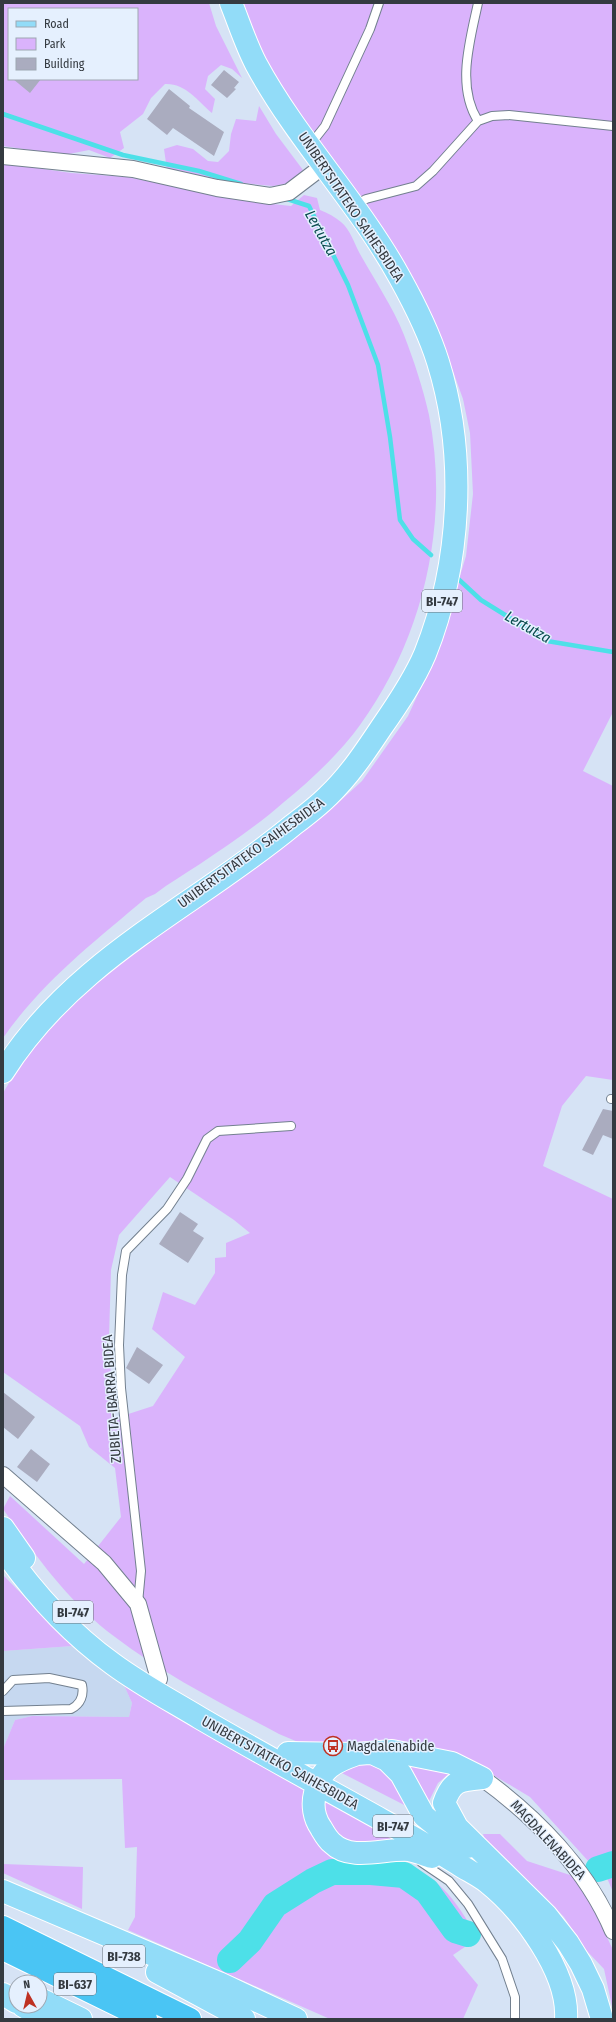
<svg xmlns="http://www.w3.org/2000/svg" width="616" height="2022" viewBox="0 0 616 2022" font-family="'Fira Sans Condensed',sans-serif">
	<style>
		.built { fill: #c6d8f0 }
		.green { fill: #dab3fc; fill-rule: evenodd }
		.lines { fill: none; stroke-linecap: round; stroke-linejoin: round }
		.stream { stroke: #4de0e8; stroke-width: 4.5 }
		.river { stroke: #4de0e8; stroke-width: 26 }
		.building { fill: #aaacbf }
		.lane-casing { stroke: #73808f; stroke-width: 10 }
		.street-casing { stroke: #73808f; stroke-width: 18 }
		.primary-casing { stroke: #fff; stroke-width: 24 }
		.highway-casing { stroke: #fff; stroke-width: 24 }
		.lane { stroke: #fff; stroke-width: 8 }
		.street { stroke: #fff; stroke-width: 16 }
		.primary { stroke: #92dcf8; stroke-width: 22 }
		.highway { stroke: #4ac5f4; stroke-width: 22 }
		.labels { text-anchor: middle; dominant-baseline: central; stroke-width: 3; stroke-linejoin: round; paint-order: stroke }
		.shield { fill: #e5f0fe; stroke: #697179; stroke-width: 1 }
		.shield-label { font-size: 13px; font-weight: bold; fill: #343a40 }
		.street-label { font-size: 14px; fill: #343a40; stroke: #e5f0fe }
		.poi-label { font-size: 14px; fill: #343a40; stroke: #e5f0fe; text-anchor: start }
		.water-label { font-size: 15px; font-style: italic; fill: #0a4c4f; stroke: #e5f0fe }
	</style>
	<rect width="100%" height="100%" fill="#d6e3f5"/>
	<path class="built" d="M73 1646 123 1683 132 1703 129 1717 32 1716 15 1720 3 1749V1651Z"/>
	<path class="green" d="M3 3H209L216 26 242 78 232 69 221 65 208 76 205 89 215 99 212 113C197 100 185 83 165 84L151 98 143 114 120 132 124 148 110 158 89 150 64 155 3 146ZM9 9H137V79H9Z
		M241 3H613V712L583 771 613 786V1080L586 1076 562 1106 543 1166 613 1199V1892L607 1878 590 1863 530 1797 468 1760 343 1744 298 1742 279 1734C223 1704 166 1676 115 1637 69 1603 35 1555 3 1509L10 1496 84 1564 121 1517 115 1468 89 1447 80 1426 3 1372V1093L28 1051 74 998 145 943 183 918 281 849 327 813 362 781 408 716 436 655 466 556 473 494 470 433 463 399 437 327 421 292 402 262 277 82 255 40ZM170 1177 234 1220 250 1233 226 1243V1257L215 1258V1273L195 1305 163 1292 152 1329 185 1357 153 1406 113 1419 109 1338 111 1270 119 1235Z
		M259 106 276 134 303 170 289 183 273 186 200 179 167 170 164 149 177 145 193 149 208 161 218 162 229 151 231 134 236 119 256 121Z
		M3 163 71 173 127 177 253 202 291 206 304 195 317 198 320 210C328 213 335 217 341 222 350 229 355 245 360 254 375 281 393 307 404 335 414 361 423 388 429 415 450 522 424 637 360 725 341 752 310 781 284 802 258 825 228 845 200 864 185 874 169 883 155 894L146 898C95 941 42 982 3 1038Z
		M3 1575 73 1646 3 1651Z
		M123 1683 305 1789 340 1859C347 1861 354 1864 361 1864 370 1865 379 1861 388 1862 437 1869 455 1900 478 1938L453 1955 478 1985 463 2019H330L128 1930 135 1917 137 1847 125 1848 122 1779 3 1780V1749L15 1720 32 1716 129 1717 132 1703Z
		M413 1761 451 1772 438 1783 426 1807 404 1766Z
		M384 1763 416 1811 334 1769 345 1764Z
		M322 1793 414 1844 386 1845 338 1841 321 1804Z
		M483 1834H500L527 1861 573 1876 593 1907 613 1950V2011L604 1969 585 1949 564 1917 541 1893 487 1845Z
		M3 1864 83 1867 82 1909 3 1873Z"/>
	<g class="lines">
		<path class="stream" d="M3 114 123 155 199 171 241 184
			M284 198 309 206 348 285 378 365 390 437 400 520 413 539 431 555
			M455 576 481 600 547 641 613 652"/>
		<path class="river" d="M598 1869 613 1864
			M230 1960 250 1941 275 1905 313 1881 332 1872H371L404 1875 427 1891 455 1930 468 1934"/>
	</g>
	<path class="building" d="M224 70 239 82 234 88 236 89 227 98 211 85Z
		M13 79H41L30 93Z
		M169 89 190 106 189 108 224 132 214 156 173 128 167 135 147 119Z
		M603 1109 613 1111V1139L603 1135 593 1155 582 1150Z
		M180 1212 198 1224 193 1231 204 1238 188 1263 159 1244Z
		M137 1347 163 1365 149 1384 126 1368Z
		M3 1392 35 1417 18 1439 3 1427Z
		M31 1449 50 1464 37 1482 17 1467Z"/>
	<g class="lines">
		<g class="lane-casing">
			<path id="lane" d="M478 3C470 41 456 86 478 121
				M310 145 325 126 370 29 379 3
				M354 206 366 199 416 186 433 171 478 121 492 116 509 115 613 126
				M611 1099H613
				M138 1603 141 1571 121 1388 119 1345 122 1275 126 1251 167 1209 187 1179 207 1139 218 1131 291 1126
				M3 1691 13 1680 49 1678 82 1685C84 1695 81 1704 71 1709L3 1711
				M421 1862 449 1881 468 1904 502 1959 515 1997V2019"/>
		</g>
		<g class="street-casing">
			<path id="street" d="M3 156 133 169 217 188 270 196 289 192 314 173
				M3 1475 104 1563 138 1604 159 1679
				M482 1778C536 1817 587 1869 613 1931"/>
		</g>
		<g class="primary-casing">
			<path id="primary" d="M3 1072C75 958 193 908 293 825 305 816 317 807 328 796 349 776 365 752 381 728 397 705 414 680 425 654 461 564 467 455 438 362 429 333 415 305 400 278 359 203 297 140 256 64 246 45 239 23 231 3
				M3 1528 24 1558
				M3 1549C33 1592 70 1633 113 1664 140 1684 170 1700 200 1718 260 1753 321 1786 382 1820 408 1834 433 1849 458 1864 467 1870 478 1875 487 1882 522 1910 569 1972 566 2019
				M288 1753 357 1754 392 1751 452 1763 482 1778
				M372 1753 387 1760 401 1774 424 1816 445 1833 467 1847
				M357 1754C334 1762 321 1768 315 1793 312 1805 314 1818 321 1828 324 1833 327 1839 332 1843 351 1862 385 1848 409 1850 416 1851 425 1855 432 1857
				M482 1778C460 1780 452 1780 444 1803L457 1827 546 1915 568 1943 581 1964 593 1989 602 2019
				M510 1886 546 1915
				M3 1891 219 1983 296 2019
				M157 1972 244 2019
				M3 1994 16 2002
				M40 1999 81 2019
				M23 2006 45 2019"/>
		</g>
		<g class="highway-casing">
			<path id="highway" d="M3 1927 190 2019
				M3 1949 146 2019"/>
		</g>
		<use href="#lane" class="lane"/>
		<use href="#street" class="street"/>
		<use href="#primary" class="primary"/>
		<use href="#highway" class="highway"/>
	</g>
	<defs>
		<g id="bus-ring" transform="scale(1)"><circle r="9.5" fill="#e5f0fe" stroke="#be3123" stroke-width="1.5"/><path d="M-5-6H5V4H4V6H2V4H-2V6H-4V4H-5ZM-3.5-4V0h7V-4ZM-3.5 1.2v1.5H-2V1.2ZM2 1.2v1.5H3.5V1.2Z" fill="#be3123"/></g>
	</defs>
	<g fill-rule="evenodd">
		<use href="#bus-ring" x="333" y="1746"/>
	</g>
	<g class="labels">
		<g class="shield">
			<rect x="422" y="590" width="40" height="22" rx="3"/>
			<rect x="53" y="1601" width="40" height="22" rx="3"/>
			<rect x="373" y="1815" width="40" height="22" rx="3"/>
			<rect x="103" y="1945" width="42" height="22" rx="3"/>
			<rect x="54" y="1973" width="42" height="22" rx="3"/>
		</g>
		<g class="shield-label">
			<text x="442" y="601">BI-747</text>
			<text x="73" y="1612">BI-747</text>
			<text x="393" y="1826">BI-747</text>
			<text x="124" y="1956">BI-738</text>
			<text x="75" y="1984">BI-637</text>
		</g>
		<g class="street-label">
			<text transform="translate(351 207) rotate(56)">UNIBERTSITATEKO SAIHESBIDEA</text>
			<text transform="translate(251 853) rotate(-36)">UNIBERTSITATEKO SAIHESBIDEA</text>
			<text transform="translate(112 1399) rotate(-94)">ZUBIETA-IBARRA BIDEA</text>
			<text transform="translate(280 1763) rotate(29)">UNIBERTSITATEKO SAIHESBIDEA</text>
			<text transform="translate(548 1840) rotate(47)">MAGDALENABIDEA</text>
		</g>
		<g class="poi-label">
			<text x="347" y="1746">Magdalenabide</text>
		</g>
		<g class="water-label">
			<text transform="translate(321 233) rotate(61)">Lertutza</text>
			<text transform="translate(528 627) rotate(29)">Lertutza</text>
		</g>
	</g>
	<rect width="616" height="2022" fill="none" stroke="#343a40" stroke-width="8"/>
	<rect x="8" y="8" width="130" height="72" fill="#e5f0fe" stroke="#9ea7b2"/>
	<rect x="16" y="21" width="20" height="6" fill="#92dcf8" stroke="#9ea7b2"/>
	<text x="44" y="28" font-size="12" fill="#343a40">Road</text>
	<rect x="16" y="38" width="20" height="12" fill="#dab3fc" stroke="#9ea7b2"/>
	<text x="44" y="48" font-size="12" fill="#343a40">Park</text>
	<rect x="16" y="58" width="20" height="12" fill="#aaacbf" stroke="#9ea7b2"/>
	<text x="44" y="68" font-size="12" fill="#343a40">Building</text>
	<g transform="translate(28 1994) rotate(352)"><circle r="19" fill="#e5f0fe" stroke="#9ea7b2"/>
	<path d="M0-3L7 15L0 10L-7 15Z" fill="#be3123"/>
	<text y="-6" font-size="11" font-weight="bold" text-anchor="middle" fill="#343a40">N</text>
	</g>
</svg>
